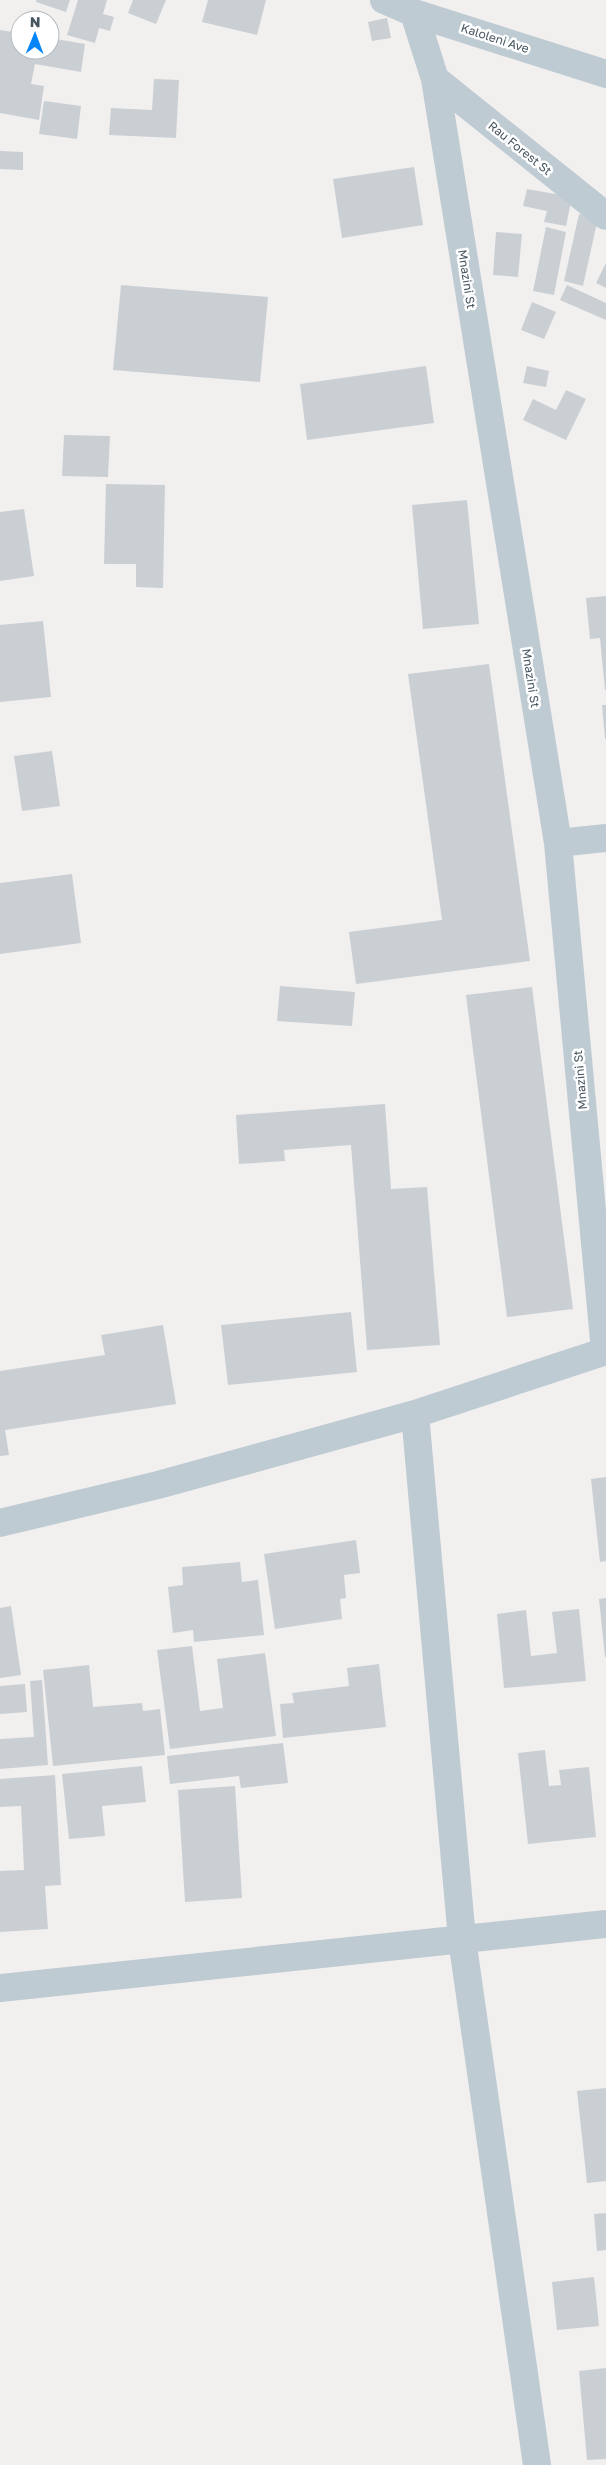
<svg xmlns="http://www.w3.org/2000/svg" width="606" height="2465" viewBox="0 0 606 2465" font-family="'Golos Text',sans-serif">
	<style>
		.building { fill: #cacfd4 }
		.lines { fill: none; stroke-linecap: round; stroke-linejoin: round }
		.street { stroke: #becbd3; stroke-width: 28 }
		.labels { text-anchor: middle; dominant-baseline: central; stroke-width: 5; stroke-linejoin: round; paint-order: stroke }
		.street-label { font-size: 12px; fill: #45555f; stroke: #fff }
	</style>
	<rect width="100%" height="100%" fill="#f2efef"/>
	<path class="building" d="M36 0H70L66 12 36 2Z
		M78 0H107L103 14 114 17 110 31 99 28 95 43 67 35Z
		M133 0H166L156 24 128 13Z
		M208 0H266L257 35 202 22Z
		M387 18 391 38 372 41 368 22Z
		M0 30 20 33V50H50V38L85 44 81 72 35 64 31 84 44 86 39 120 0 113Z
		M154 79 179 80 176 138 109 135 111 108 152 110Z
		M44 101 81 106 77 139 39 134Z
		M0 151 23 152V170L0 169Z
		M414 167 423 225 342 238 333 179Z
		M527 189 572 197 566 226 544 222 547 211 523 206Z
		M579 214 598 218 583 286 564 281Z
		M546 227 566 232 554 295 533 291Z
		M496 232 522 234 518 277 493 275Z
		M606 263V288L596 283Z
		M121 285 268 297 260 382 113 370Z
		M567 285 606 303V320L560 300Z
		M532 302 556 312 544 339 521 330Z
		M426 366 434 423 307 440 300 384Z
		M527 366 549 371 546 387 523 383Z
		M566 390 586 399 566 440 523 420 533 399 556 410Z
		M64 435 110 436 108 477 62 476Z
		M106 484 165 485 163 588 136 587V564H104Z
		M467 500 479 624 423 629 412 505Z
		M24 509 34 576 0 581V512Z
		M606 596V690H605L600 638 590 639 586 598Z
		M43 621 51 697 0 702V625Z
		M489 664 530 961 356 984 349 932 442 920 408 674Z
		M602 705H606V739H605Z
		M52 751 60 806 22 811 14 756Z
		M72 874 81 943 0 954V883Z
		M280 986 355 992 352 1026 277 1021Z
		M532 987 573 1309 507 1317 466 995Z
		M385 1104 391 1189 427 1187 440 1345 367 1350 351 1145 284 1150 285 1161 239 1164 236 1115Z
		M351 1312 357 1372 228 1385 221 1325Z
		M163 1325 176 1404 5 1430 9 1455 0 1456V1371L105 1355 101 1335Z
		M606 1477V1561L600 1562 591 1479Z
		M356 1540 360 1573 344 1575 346 1598 340 1599 342 1619 275 1629 264 1554Z
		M240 1562 242 1582 258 1580 264 1635 194 1642 193 1630 173 1633 168 1587 183 1585 182 1567Z
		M606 1598V1657H605L599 1599Z
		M11 1606 21 1675 0 1678V1608Z
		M579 1609 586 1681 504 1688 497 1614 526 1610 531 1656 557 1653 552 1612Z
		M192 1646 200 1711 223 1708 217 1659 265 1653 276 1736 170 1749 157 1650Z
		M379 1664 386 1727 283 1738 280 1704 294 1703 292 1693 349 1686 347 1668Z
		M89 1665 93 1707 142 1703 143 1711 160 1709 165 1755 53 1766 43 1670Z
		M42 1680 48 1765 0 1769V1739L34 1737 30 1681Z
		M25 1684 27 1712 0 1714V1686Z
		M283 1743 288 1783 241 1788 239 1776 170 1784 167 1756Z
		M545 1750 549 1786 561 1785 559 1770 589 1767 596 1837 528 1844 518 1753Z
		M142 1766 146 1802 102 1806 105 1836 69 1839 62 1774Z
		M55 1775 61 1885 45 1886 48 1929 0 1932V1871L24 1870 21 1806 0 1807V1779Z
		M235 1786 242 1898 185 1902 178 1790Z
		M606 2088V2181L587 2183 577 2091Z
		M606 2213V2250L597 2251 594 2214Z
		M594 2277 599 2326 557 2330 552 2282Z
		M606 2368V2459L587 2460 579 2371Z"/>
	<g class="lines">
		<path class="street" d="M384 0 414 13 606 74
			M414 13 435 79 558 843 605 1351
			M435 79 606 216
			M558 843 606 838
			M415 1414 462 1939 537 2465
			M0 1523 158 1485 415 1414 606 1351
			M0 1988 606 1924"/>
	</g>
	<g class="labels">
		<g class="street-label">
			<text transform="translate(495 38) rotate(18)">Kaloleni Ave</text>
			<text transform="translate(520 148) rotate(39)">Rau Forest St</text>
			<text transform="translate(467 279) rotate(81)">Mnazini St</text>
			<text transform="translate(531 678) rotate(81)">Mnazini St</text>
			<text transform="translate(580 1080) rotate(-95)">Mnazini St</text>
		</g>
	</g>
	<g transform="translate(35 35) rotate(1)"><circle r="24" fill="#ffffff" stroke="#b5bbbf"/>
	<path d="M0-4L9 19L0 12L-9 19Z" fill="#0385f8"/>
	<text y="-8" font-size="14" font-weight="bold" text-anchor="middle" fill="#45555f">N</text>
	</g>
</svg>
